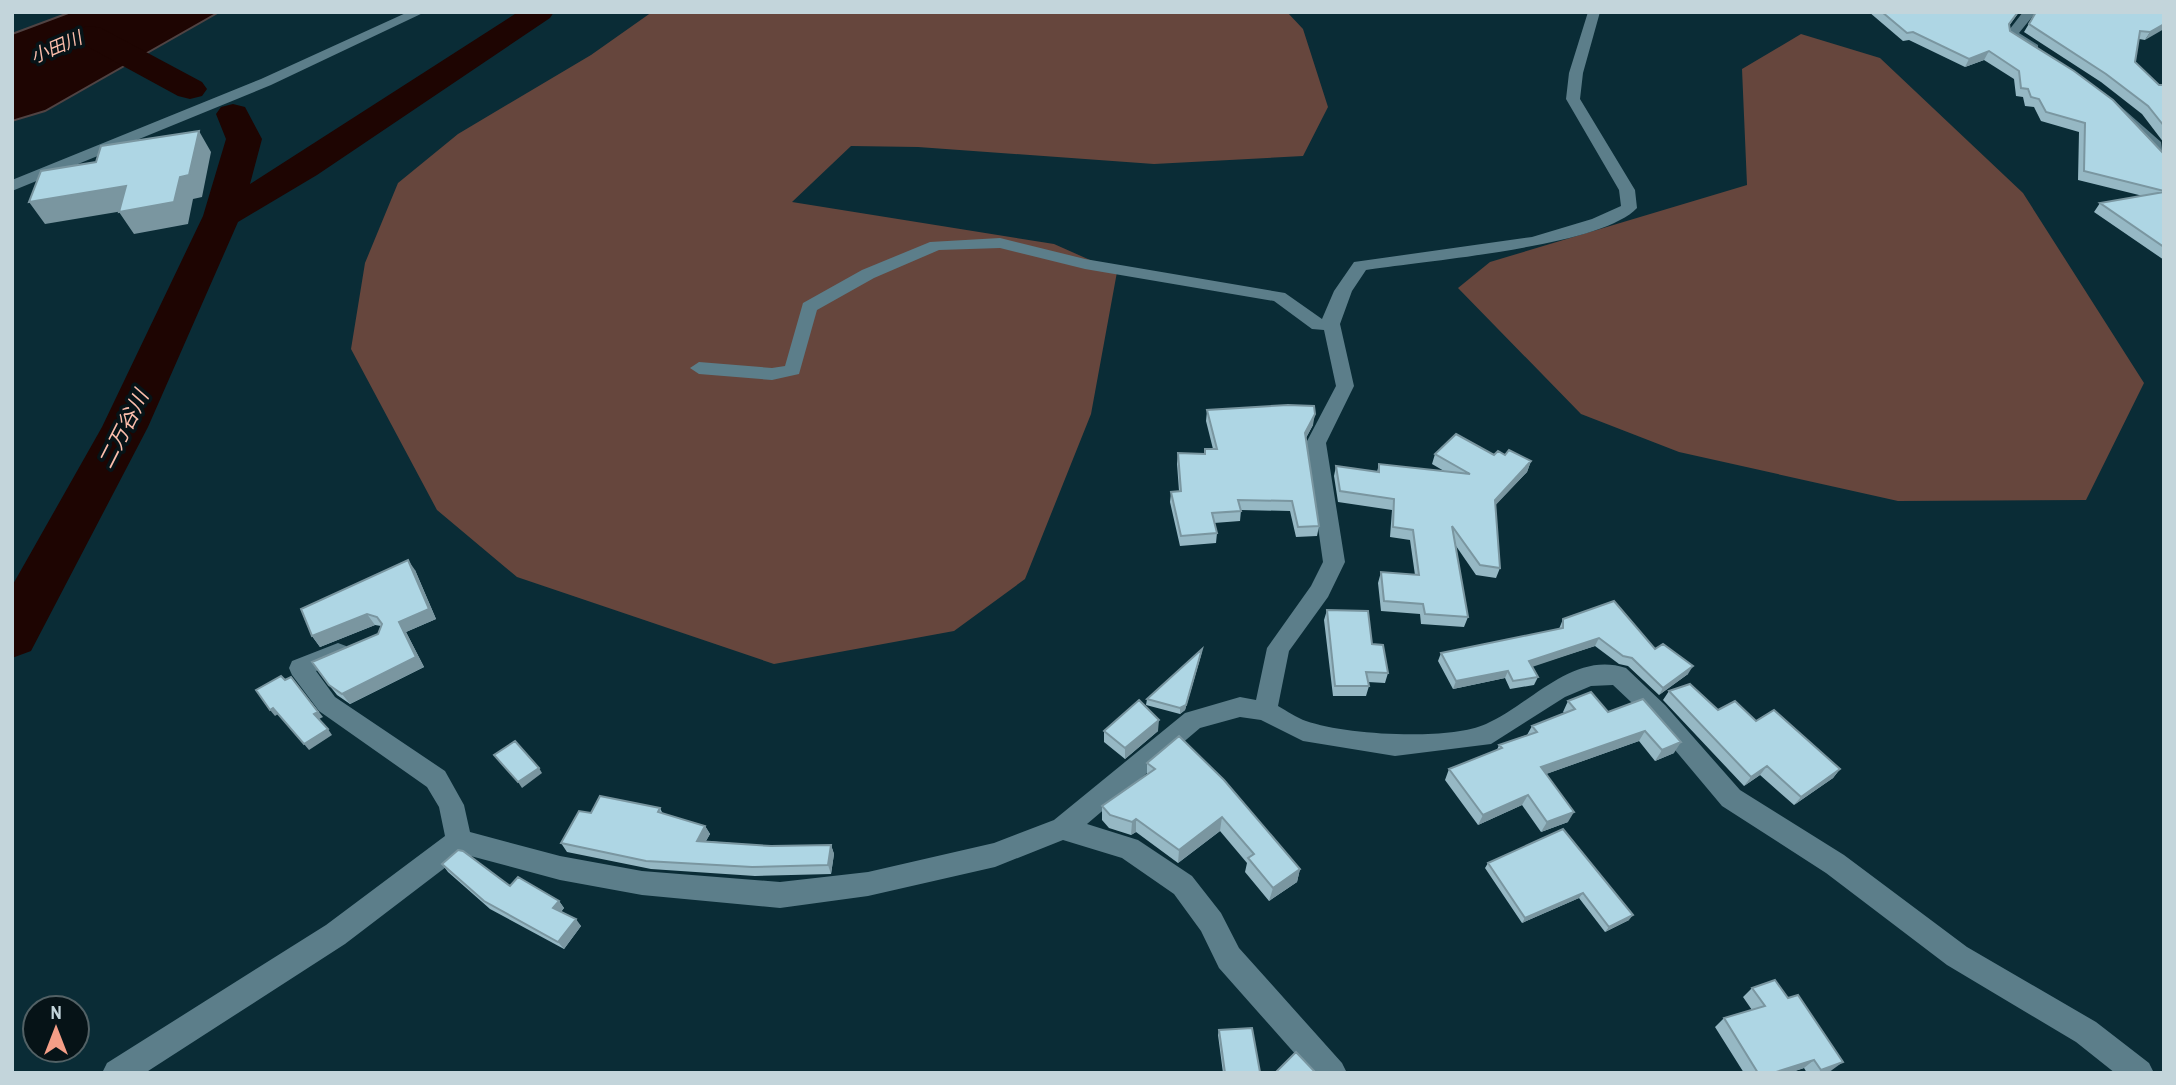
<svg xmlns="http://www.w3.org/2000/svg" width="2176" height="1085" viewBox="0 0 2176 1085" font-family="'Archivo Narrow','Noto Sans JP',sans-serif">
	<style>
		.forest { fill: #66463d }
		.water { fill: #1e0502; stroke: #504343; stroke-width: 2 }
		.lines { fill: none; stroke-linecap: round; stroke-linejoin: round }
		.river { fill: #1e0502; fill-rule: evenodd }
		.minor { fill: #5c7e8a; fill-rule: evenodd }
		.wall { fill: #96b8c4 }
		.shaded-wall { fill: #7a96a0 }
		.building { fill: #aed6e4; stroke: #7a96a0; stroke-width: 2 }
		.labels { text-anchor: middle; dominant-baseline: central; stroke-width: 7; stroke-linejoin: round; paint-order: stroke }
		.far-water-label { font-size: 18px; font-style: italic; fill: #fbbdab; stroke: #061317 }
		.water-label { font-size: 21px; font-style: italic; fill: #fbbdab; stroke: #061317 }
	</style>
	<rect width="100%" height="100%" fill="#0a2c36"/>
	<path class="forest" d="M652 12H1287L1303 29 1328 107 1303 156 1154 164 918 147 851 146 792 202 1054 244 1117 272 1091 414 1025 579 954 631 774 664 517 577 437 510 351 349 365 263 398 183 458 134 591 55Z
		M1801 34 1880 58 2023 193 2144 383 2086 500 1898 501 1679 452 1581 414 1458 288 1490 262 1747 185 1742 69Z"/>
	<path class="water" d="M71 12H219L45 111 12 121V34Z"/>
	<g class="lines">
		<path class="river" d="M518 12H554L550 18 317 175 238 222 148 427 31 651 12 658V586L102 427 203 216 226 139 216 114 221 107 233 104 245 107 262 139 250 184Z
			M90 26 101 28 202 82 207 89 202 96 190 99 178 96 79 42 74 35 79 28Z"/>
		<path class="minor" d="M408 12H425L271 85 12 191V180L261 79Z
			M1588 12H1600L1583 73 1580 99 1635 190 1637 208C1601 247 1422 261 1366 270L1352 291 1340 324 1354 386 1326 443 1345 562 1328 597 1289 651 1278 706C1287 711 1297 718 1306 721 1346 735 1448 741 1486 724 1530 705 1573 650 1626 668L1665 705 1740 790 1844 855 1967 947 2096 1022 2149 1063 2154 1073H2115L2076 1042 1947 965 1826 873 1722 806 1649 719 1613 685 1591 686 1565 697 1491 744 1395 756 1303 741 1261 720 1240 717 1200 728 1087 824 1138 840 1192 876 1221 913 1239 948 1342 1063 1347 1073H1312L1219 968 1201 931 1174 894 1122 858 1063 840 995 867 868 896 780 908 642 895 560 880 463 854 345 944 145 1073H102L107 1063 326 925 445 836 439 807 427 787 319 711 292 675 289 668 292 661 338 643 346 646 349 652 346 658 316 671 335 697 445 771 464 805 470 832 560 856 642 871 780 882 868 872 994 843 1054 820 1185 713 1240 697 1256 700 1267 648 1311 586 1323 562 1306 443 1336 386 1324 330 1312 329 1274 301 1085 269 1000 248 939 250 874 278 817 310 799 374 772 380 699 374 690 368 699 362 772 368 785 366 803 303 862 270 930 242 1000 238 1085 259 1285 293 1322 319 1334 291 1354 262 1532 237 1592 219 1621 206 1619 190 1566 99 1569 73Z
			M2023 12H2036L2019 33 2038 45V51H2028L2006 34Z
			M2111 98 2161 142 2164 162 2159 161 2150 148 2106 105 2104 102Z"/>
	</g>
	<path class="wall" d="M1869 12H2019L2009 26 2010 31 2164 154V260L2094 212 2100 203 2143 196 2078 180 2079 132 2041 121 2034 107 2025 106 2023 97 2016 96 2014 79 1984 60 1965 67 1909 40 1903 41Z
		M2036 12H2164L2145 40 2139 39 2135 62 2159 85H2164V143L2142 114 2101 82 2024 32Z
		M1207 410 1313 425 1306 438 1319 526 1317 536 1296 537 1290 511 1241 510 1240 521 1214 523 1217 533 1216 543 1180 546 1170 502 1171 492 1179 491 1177 464 1178 453 1204 454 1205 449H1213L1206 421Z
		M1435 454 1505 455 1531 461 1527 472 1495 505 1500 568 1496 578 1476 575 1456 546 1468 617 1464 627 1421 624 1420 614 1381 611 1378 583 1381 572 1415 575 1410 540 1390 537 1392 510 1338 502 1334 476 1336 466 1377 472 1379 464 1444 471 1432 464Z
		M415 570 436 619 406 632 424 667 350 704 337 695 329 685 378 634 381 626 375 625 320 647 312 636Z
		M1327 610 1372 644 1388 673 1385 683 1368 682 1369 686 1366 696H1333L1324 620Z
		M1563 619 1655 649 1688 674 1659 695 1628 666 1619 664 1595 646 1532 666 1538 677 1534 685 1510 689 1505 678 1453 689 1438 661 1441 653 1559 629Z
		M1202 649 1201 655 1185 710 1180 714 1146 705 1147 699Z
		M1669 691 1718 710 1756 721 1840 769 1833 778 1794 805 1760 775 1744 786 1663 700Z
		M1643 699 1674 753 1655 761 1639 741 1546 774 1568 822 1541 832 1522 805 1478 825 1445 780 1449 769 1497 750 1499 745 1527 735 1532 726 1564 713 1563 712 1568 701 1608 712Z
		M1104 731H1158L1125 759 1104 742Z
		M1147 763 1300 869 1297 882 1269 901 1245 872 1247 863 1220 831 1178 863 1136 832 1131 835 1109 828 1102 820V806L1147 774Z
		M660 808 663 814 705 826 710 834 706 841 771 846 831 845 834 854 831 874 755 876 651 869 567 852 561 843 591 813Z
		M1563 829 1629 920 1605 932 1579 898 1522 923 1485 868 1488 863Z
		M442 864 559 901 564 908 561 912 581 926 564 949 490 909 448 872Z
		M1752 988 1832 1070 1825 1073H1807L1804 1068 1789 1073H1744L1715 1027 1724 1018 1752 1010 1743 997Z
		M1252 1028 1259 1073H1223L1218 1035 1219 1030Z"/>
	<path class="shaded-wall" d="M2164 24V29L2145 40 2150 32Z
		M1989 51 1984 60 1965 67 1969 59Z
		M199 131 211 152 202 197 193 199 188 224 134 234 119 212 180 177Z
		M126 186 141 208 45 224 29 202Z
		M1315 414 1313 425 1303 443 1305 433Z
		M1531 461 1527 472 1491 510 1495 500Z
		M408 560 415 570 436 619 406 632 424 667 350 704 342 694 399 622Z
		M367 614 375 625 320 647 312 636Z
		M1599 638 1595 646 1526 669 1529 661Z
		M1202 649 1201 655 1185 710 1180 714V708Z
		M1693 666 1688 674 1659 695 1663 688Z
		M1508 671 1505 678 1453 689 1456 681Z
		M291 677 323 717 319 719 314 714Z
		M273 708 278 714 275 716 270 710Z
		M1159 720 1158 731 1125 759V748Z
		M328 729 332 735 309 750 304 744Z
		M1645 731 1639 741 1535 778 1541 767Z
		M1681 742 1674 753 1655 761 1662 750Z
		M1767 766 1760 775 1744 786 1751 777Z
		M539 768 542 773 522 788 518 782Z
		M1840 769 1833 778 1794 805 1801 797Z
		M1528 795 1522 805 1478 825 1483 815Z
		M1574 812 1568 822 1541 832 1547 822Z
		M1222 817 1220 831 1178 863 1179 850Z
		M1136 819V832L1131 835 1132 822Z
		M705 826 710 834 701 849 697 841Z
		M831 845 834 854 831 874 828 865Z
		M1300 869 1297 882 1269 901 1273 888Z
		M1583 893 1579 898 1522 923 1525 918Z
		M559 901 564 908 558 915 553 908Z
		M1633 915 1629 920 1605 932 1609 927Z
		M576 919 581 926 564 949 558 942Z
		M1814 1060 1804 1068 1789 1073H1773Z
		M1843 1062 1832 1070 1825 1073H1817L1821 1070Z"/>
	<path class="building" d="M1882 12H2018L2009 24 2010 31 2074 71 2113 100 2164 154V191L2084 171 2085 123 2046 112 2039 99 2031 97 2028 89 2021 88 2019 71 1989 51 1969 59 1913 32 1907 33Z
		M2036 12H2164V24L2150 32 2140 31 2135 62 2159 85H2164V126L2148 106 2106 74 2029 24Z
		M199 131 189 175 180 177 174 202 119 212 126 186 29 202 41 171 96 162 101 146Z
		M2164 192V247L2100 203Z
		M1288 405 1314 406 1315 414 1305 433 1319 526 1298 527 1292 501 1238 500 1241 511 1212 513 1217 533 1181 536 1171 492 1181 491 1178 453 1205 454V449H1217L1207 410Z
		M1456 434 1494 455 1498 451 1505 455 1509 450 1531 461 1495 500 1500 568 1480 565 1452 526 1468 617 1425 614 1423 604 1384 601 1381 572 1419 575 1413 530 1393 527 1394 499 1340 491 1336 466 1379 472V464L1470 474 1435 454Z
		M408 560 429 609 399 622 416 657 342 694 329 685 312 662 378 634 382 624 377 617 367 614 312 636 301 609Z
		M1614 601 1655 649 1663 644 1693 666 1663 688 1632 658 1623 656 1599 638 1529 661 1538 677 1513 681 1508 671 1456 681 1441 653 1563 628V619Z
		M1327 610 1368 611 1372 644 1383 645 1388 673 1366 672 1369 686H1335Z
		M1202 649 1186 705 1180 708 1147 699Z
		M281 676 285 680 291 677 318 712 314 714 328 729 304 744 273 708 270 710 256 690Z
		M1690 684 1718 710 1735 701 1756 721 1774 710 1840 769 1801 797 1767 766 1751 777 1669 691Z
		M1591 692 1608 712 1643 699 1681 742 1662 750 1645 731 1541 767 1574 812 1547 822 1528 795 1483 815 1449 769 1502 748 1499 745 1537 732 1532 726 1575 709 1568 701Z
		M1139 700 1159 720 1125 748 1104 731Z
		M1179 736 1224 780 1300 869 1273 888 1248 858 1254 854 1222 817 1179 850 1136 819 1132 822 1110 815 1102 806 1155 769 1147 763Z
		M515 741 539 768 518 782 494 755Z
		M600 796 660 808 658 812 705 826 697 841 771 846 831 845 828 865 752 867 646 861 561 843 579 811 591 813Z
		M1563 829 1633 915 1609 927 1583 893 1525 918 1488 863Z
		M458 850 463 851 510 886 518 877 559 901 553 908 576 919 558 942 484 901 442 864Z
		M1775 980 1788 998 1798 995 1843 1062 1821 1070 1814 1060 1773 1073H1758L1724 1018 1765 1006 1752 988Z
		M1252 1028 1260 1072 1225 1073 1219 1030Z
		M1296 1052 1316 1073H1275Z"/>
	<g class="labels">
		<g class="far-water-label">
			<text transform="translate(56 47) rotate(-23)">小田川</text>
		</g>
		<g class="water-label">
			<text transform="translate(123 429) rotate(-63)">二万谷川</text>
		</g>
	</g>
	<rect width="2176" height="1085" fill="none" stroke="#c3d5db" stroke-width="28"/>
	<g transform="translate(56 1029)"><circle r="33" fill="#061317" stroke="#526165" stroke-width="2"/>
	<path d="M0-5L12 26L0 18L-12 26Z" fill="#f49e87"/>
	<text y="-10" font-size="19" font-weight="bold" text-anchor="middle" fill="#c3d5db">N</text>
	</g>
</svg>
